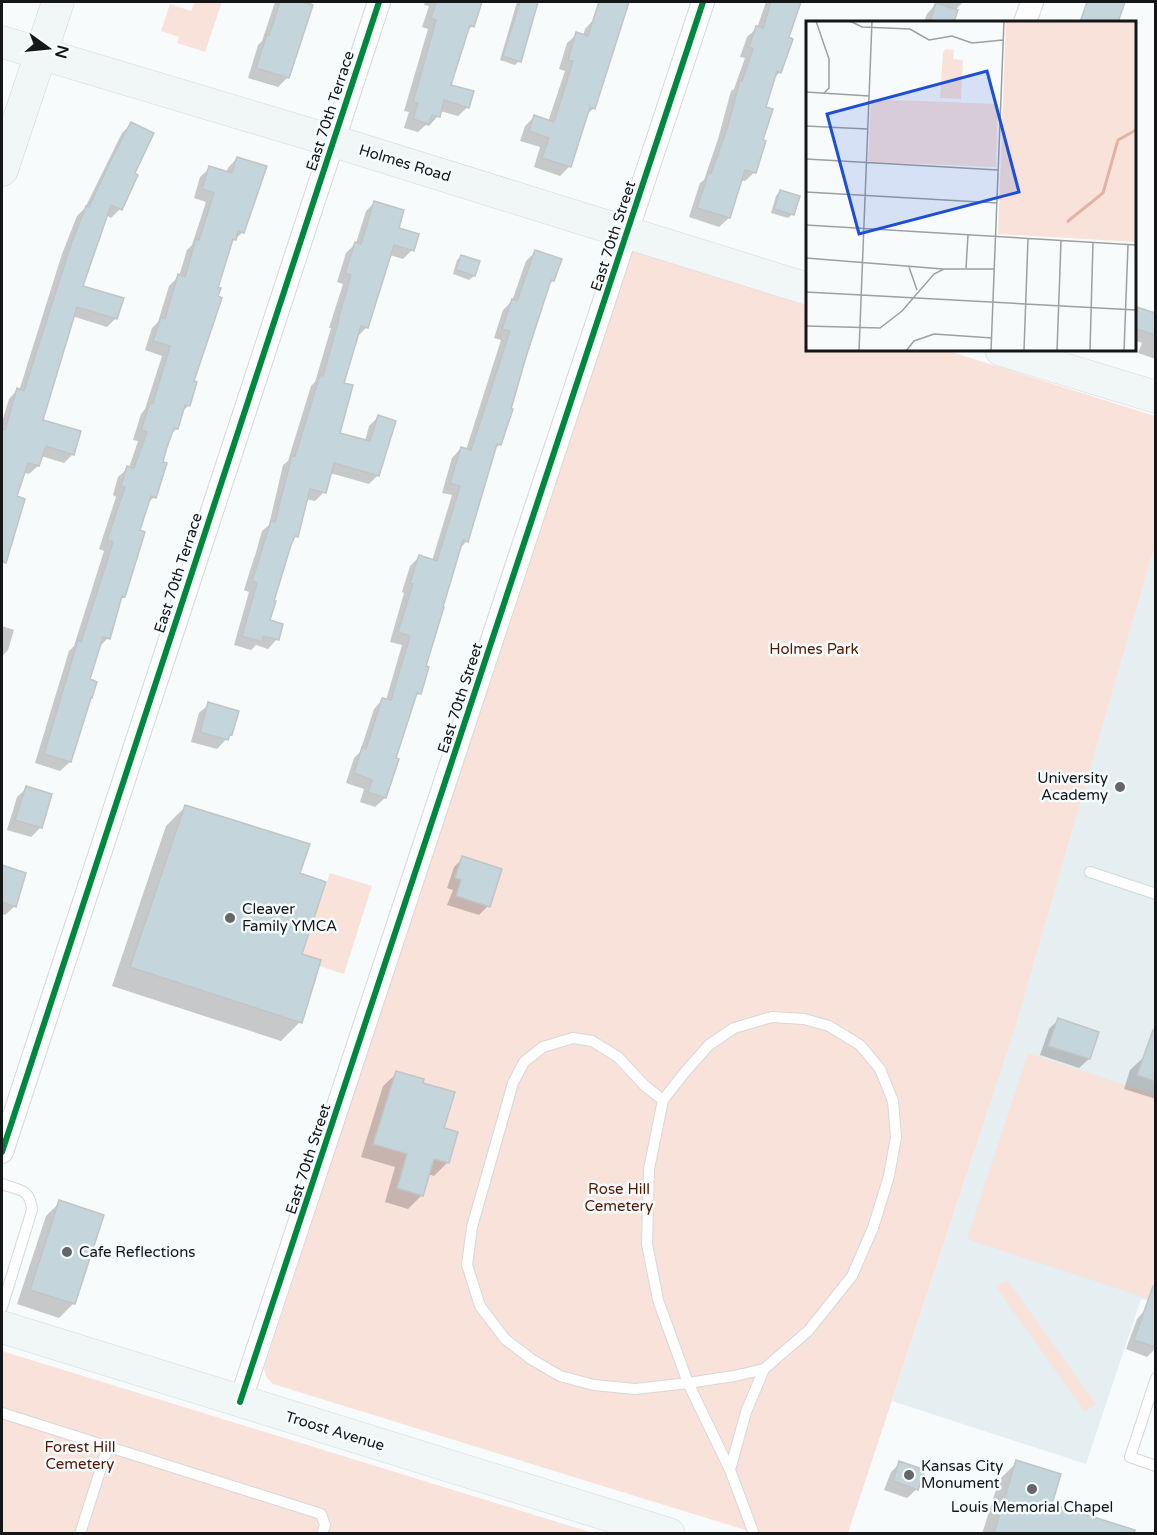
<svg xmlns="http://www.w3.org/2000/svg" width="1157" height="1535" viewBox="0 0 1157 1535" font-family="'Varela Round',sans-serif">
	<style>
		.built { fill: #e5eef1 }
		.green { fill: #f9e2da }
		.shadow { fill: #0003 }
		.building { fill: #c4d6dc; stroke: #c2c4c5; stroke-width: 1.5 }
		.lines { fill: none; stroke-linecap: round; stroke-linejoin: round }
		.service-casing { stroke: #d5d8d9; stroke-width: 12 }
		.minor-casing { stroke: #d5d8d9; stroke-width: 24 }
		.secondary-casing { stroke: #d5d8d9; stroke-width: 33 }
		.service { stroke: #fefeff; stroke-width: 10 }
		.minor { stroke: #fefeff; stroke-width: 22 }
		.secondary { stroke: #f1f6f7; stroke-width: 32 }
		.cycleway-casing { stroke: #f6fcfe; stroke-width: 10 }
		.cycleway { stroke: #00873e; stroke-width: 6 }
		.poi-dot { fill: #646667; stroke: #f6fcfe; stroke-width: 2 }
		.labels { text-anchor: middle; dominant-baseline: central; stroke-width: 5; stroke-linejoin: round; paint-order: stroke }
		.street-label { font-size: 15px; fill: #141617; stroke: #f6fcfe }
		.park-label { font-size: 15px; fill: #541700; stroke: #f6fcfe }
		.poi-label { font-size: 15px; fill: #141617; stroke: #f6fcfe; text-anchor: start }
		.inset-river { fill: none; stroke: #e2b3a2; stroke-width: 3 }
		.inset-road { fill: none; stroke: #9d9fa0; stroke-width: 1.5 }
		.view { fill: #1d4ed8; fill-opacity: 0.15; stroke: #1d4ed8; stroke-width: 3 }
		.inset-edge { fill: none; stroke: #141617; stroke-width: 3 }
	</style>
	<rect width="100%" height="100%" fill="#f8fbfc"/>
	<path class="built" d="M1155 545V1303L1141 1299 1086 1464 892 1401 1015 1029Z"/>
	<path class="green" d="M195 2H222L205 52 177 43 179 37 161 31 170 4 191 11Z
		M632 250 807 306 808 350H945L1155 416V545L1015 1029 848 1533H755L273 1384 267 1378 264 1369 434 844Z
		M330 873 372 886 344 974 319 966 302 954Z
		M1028 1053 1155 1095V1301L967 1239Z
		M1007 1280 1096 1404 1085 1412 996 1287Z
		M2 1351 593 1533H2Z"/>
	<path class="shadow" d="M275 2H312L287 78 278 87 248 78 258 45 262 41Z
		M425 2H474L479 3 472 26 466 32 449 86 468 107 458 116 440 111 438 116 429 126 426 125 418 132 404 128 409 112 404 111 428 29 422 27 429 6 424 5Z
		M517 2H536L519 61 515 65 500 60Z
		M766 2H799L787 38 780 72 773 79 764 108 761 141 755 172 745 181 741 180 729 218 719 227 689 217 700 183 704 180 718 139 731 91 734 89 745 58 740 57 747 37 757 28Z
		M935 2H963L957 8 952 22H924L927 14 933 7Z
		M1090 2H1124L1117 22H1083Z
		M594 19V108L586 115 569 167 560 176 534 167 540 147 520 141 525 126 534 117 548 122 565 71 559 69 567 43 577 34 583 36 585 29Z
		M131 124 133 174 120 209 111 218 106 215 81 287 116 318 107 327 72 316 41 421 73 454 64 463 41 456 38 466 29 474 23 472 3 547H2V422L9 399 17 390 19 391 62 254 77 216 85 208 122 133Z
		M237 158 243 232 230 244 192 382 189 405 181 413 177 428 170 435 165 447 154 497 147 504 138 531 124 596 119 601 108 638 99 647 88 680 89 699 70 762 60 771 35 763 69 651 74 646 104 551 99 549 116 497 113 495 118 477 128 468H129L138 441 133 440 141 414 145 409 162 356 145 350 152 328 158 322 169 286 179 276 187 250 192 245 206 202 194 198 200 177 210 168 226 173 228 168Z
		M780 191 793 214 788 218 771 213 776 196Z
		M375 202 412 250 403 259 390 255 367 327 358 336 342 384 338 434 365 441 369 426 378 417V475L369 484 330 473 324 492 315 501 306 499 296 536 290 544 268 621 277 639 268 649 256 645 251 650 234 645 249 592 244 590 254 558 255 556 262 531 269 525 283 465 288 461 311 386 315 382 331 328H329L343 284 337 282 346 253 356 243 366 211Z
		M536 251 553 281 548 285 525 356 500 444 494 450 467 541 459 549 424 667 419 693 413 700 394 759 397 760 385 798 375 807 360 802 364 789 346 783 354 758 360 752 374 709 383 699 386 700 402 645 390 642 404 593 402 592 410 566 419 557 432 561 452 495 442 493 452 458 461 448 466 450 501 340 494 338 503 310 512 301 526 261Z
		M462 256 474 276 469 280 453 274 457 260Z
		M1156 304V359L1138 353 1142 343 1134 340V308L1153 314Z
		M2 626 14 630 8 650 2 656Z
		M209 704 231 734 217 749 191 742 199 713Z
		M27 788 50 795 40 828 31 837 7 830 17 797Z
		M185 807 298 874 300 1022 281 1041 112 986 166 826Z
		M463 858 488 906 479 915 447 905 453 890 447 888 454 867Z
		M2 867 24 874 15 906 5 915 2 914Z
		M1058 1020 1097 1033 1089 1059 1079 1068 1040 1055 1049 1029Z
		M1145 1056 1156 1060V1099L1124 1089 1130 1070Z
		M397 1073 442 1129 456 1133 447 1163 434 1176 428 1174 422 1195 408 1209 385 1202 395 1167 361 1157 383 1086Z
		M60 1202 74 1303 59 1318 17 1304 46 1216Z
		M1146 1309 1156 1313V1348L1147 1357 1126 1349 1137 1319Z
		M1017 1462 1050 1505 1105 1522 1102 1534H982L999 1480Z
		M900 1463 917 1489 907 1498 884 1490 891 1472Z"/>
	<path class="building" d="M280 2H302L313 5 289 78 256 68 267 34 269 35Z
		M436 2H482L474 27 470 25 451 85 474 91 469 108 444 100 440 117 432 115 429 124 413 119 418 103 413 102 436 20 431 18Z
		M520 2H538L521 62 503 56Z
		M599 2H629L595 109 590 107 571 167 542 158 549 138 529 131 534 115 554 122 573 61 568 60 576 32 588 36Z
		M771 2H801L789 37 793 39 781 73 777 71 766 107 773 109 763 140 766 141 756 173 745 170 730 218 697 208 709 172 711 173 727 129 740 80 742 81 753 49 749 47 756 26 763 28Z
		M1087 2H1125L1118 22H1080Z
		M936 3 958 10 954 22H930Z
		M131 122 154 133 135 173 138 175 122 210 111 205 83 286 124 298 117 319 77 307 43 420 81 431 74 455 46 446 39 466 28 463 17 496 25 499 6 563 2 562V429L5 430 17 388 24 391 71 244 86 206 89 207 110 162Z
		M237 157 267 166 244 233 238 231 236 240 233 239 218 288H221L218 296 222 298 194 381 197 382 190 406 185 405 178 429 174 428 167 447 163 462 167 463 156 498 151 496 140 530 145 532 125 597 122 596 110 639 103 637 90 679 97 682 92 698H91L71 762 44 754 78 640 81 642 113 542 107 540 125 487 121 486 127 466 134 468 147 432 141 430 150 403H153L170 346 153 341 161 317 165 319 178 274 185 277 196 239 199 240 214 193 202 189 209 166 232 173Z
		M780 190 800 196 794 215 774 209Z
		M374 201 404 210 399 228 419 234 414 251 394 245 368 328 361 326 344 383 353 385 340 433 370 441 378 415 396 421 379 476 334 463 326 493 310 489 298 537 295 536 291 545 274 601H276L270 620 283 624 279 640 263 636 262 642 242 636 257 583 252 581 271 521 275 522 292 455 295 456 320 375 323 376 339 319H338L351 275 345 273 355 242 361 244Z
		M535 250 562 259 554 281 551 280 526 357 511 409H513L501 445 497 444 468 542 463 540 443 607H444L426 666 429 667 421 694 417 693 396 758 399 759 386 798 368 792 372 780 354 773 362 747 366 749 382 698 391 700 410 636 398 632 413 584 410 583 419 555 437 561 460 486 450 483 461 447 471 450 510 331 502 329 512 299 517 301Z
		M461 255 480 261 475 276 456 270Z
		M1134 306 1155 313V335L1134 328Z
		M208 702 239 711 232 735 230 734 228 740 200 732Z
		M26 786 52 794 42 828 15 820Z
		M185 805 310 844 300 873 326 882 302 954 321 960 302 1023 130 967Z
		M462 856 502 869 490 907 456 896 461 880 455 878Z
		M2 865 26 873 16 907 2 902Z
		M1058 1018 1099 1032 1090 1059 1048 1046Z
		M1153 1030H1155V1081L1137 1075Z
		M396 1071 424 1079 423 1083 455 1092 444 1128 458 1132 449 1163 434 1159 423 1196 397 1188 407 1154 373 1144Z
		M59 1200 104 1215 75 1304 30 1290Z
		M1153 1286H1155V1347L1134 1340Z
		M1016 1460 1061 1474 1052 1504 1135 1530 1134 1533H994Z
		M899 1461 925 1470 918 1490 893 1481Z"/>
	<g class="lines">
		<g class="service-casing">
			<path id="service" d="M1090 872 1156 894
				M663 1100 645 1086 618 1057 592 1041 573 1038 543 1047 524 1062 513 1083 472 1227 467 1265 480 1306 505 1339 531 1359 560 1376 594 1385 635 1389 688 1383 734 1376 764 1369 809 1330 852 1276 873 1228 889 1176 896 1137 893 1101 880 1069 860 1045 829 1026 804 1019 772 1017 734 1028 709 1045 685 1072 663 1100 649 1169 647 1244 658 1300 688 1383 730 1470 754 1534
				M2 1184C20 1191 30 1188 32 1210L2 1307
				M1156 1378 1130 1457 1156 1466
				M2 1413 321 1514 325 1525 322 1534
				M730 1470 746 1412 764 1369
				M80 1534 108 1446"/>
		</g>
		<g class="minor-casing">
			<path id="minor" d="M1025 22 1032 2
				M2 1152 379 2
				M240 1402 703 2"/>
		</g>
		<g class="secondary-casing">
			<path id="secondary" d="M2 42 333 141 808 289
				M2 170 58 2
				M1001 350 1156 397
				M2 1327 669 1534"/>
		</g>
		<use href="#service" class="service"/>
		<use href="#minor" class="minor"/>
		<use href="#secondary" class="secondary"/>
		<g class="cycleway-casing">
			<path id="cycleway" d="M2 1152 379 2
				M240 1402 703 2"/>
		</g>
		<use href="#cycleway" class="cycleway"/>
	</g>
	<g class="poi-dot">
		<circle cx="1120" cy="787" r="6"/>
		<circle cx="230" cy="918" r="6"/>
		<circle cx="67" cy="1252" r="6"/>
		<circle cx="909" cy="1475" r="6"/>
		<circle cx="1032" cy="1489" r="6"/>
	</g>
	<g class="labels">
		<g class="street-label">
			<text transform="translate(330 111) rotate(-72)">East 70th Terrace</text>
			<text transform="translate(405 163) rotate(17)">Holmes Road</text>
			<text transform="translate(613 236) rotate(-72)">East 70th Street</text>
			<text transform="translate(178 573) rotate(-72)">East 70th Terrace</text>
			<text transform="translate(460 698) rotate(-72)">East 70th Street</text>
			<text transform="translate(308 1159) rotate(-72)">East 70th Street</text>
			<text transform="translate(335 1431) rotate(17)">Troost Avenue</text>
		</g>
		<g class="park-label">
			<text x="814" y="649">Holmes Park</text>
			<text x="619" y="1189">Rose Hill<tspan x="619" dy="17">Cemetery</tspan></text>
			<text x="80" y="1447">Forest Hill<tspan x="80" dy="17">Cemetery</tspan></text>
		</g>
		<g class="poi-label">
			<text x="1108" y="778" text-anchor="end">University<tspan x="1108" dy="17">Academy</tspan></text>
			<text x="242" y="909">Cleaver<tspan x="242" dy="17">Family YMCA</tspan></text>
			<text x="79" y="1252">Cafe Reflections</text>
			<text x="921" y="1466">Kansas City<tspan x="921" dy="17">Monument</tspan></text>
			<text x="1032" y="1507" text-anchor="middle">Louis Memorial Chapel</text>
		</g>
	</g>
	<g transform="translate(806 21)">
		<rect width="330" height="330" fill="#f8fbfc"/>
		<path d="M200 0H330V221L192 213ZM140 28 148 29 147 38 157 39 155 78 134 77 137 31ZM65 78 192 83 190 146 62 141Z" fill="#f9e2da"/>
		<path class="inset-river" d="M261 201 297 172 312 119 330 109"/>
		<path class="inset-road" d="M10 0 23 38V67L18 72M44 0 56 6 104 8 123 19 146 15 166 22 197 19M0 71 63 75M0 105 61 108M0 138 192 149M0 171 191 182M0 204 330 224M0 237 137 248M103 246 111 269M160 247 162 214M0 271 330 289M0 305 74 307 96 290 128 253 138 248H188M53 330 66 0M100 330 108 320 128 313 186 317M185 330 198 0M218 330 222 218M251 330 255 220M284 330 287 221M318 330 322 224"/>
		<path class="view" d="M181 50 213 171 53 213 21 93Z"/>
		<rect width="330" height="330" class="inset-edge"/>
	</g>
	<rect width="1157" height="1535" fill="none" stroke="#141617" stroke-width="6"/>
	<g transform="translate(48 48) rotate(105)" stroke="#f6fcfe" stroke-width="4.5" paint-order="stroke">
	<path d="M0-4.5L10 22L0 15L-10 22Z" fill="#141617"/>
	<text y="-9" font-size="16" font-weight="bold" text-anchor="middle" fill="#141617">N</text>
	</g>
</svg>
